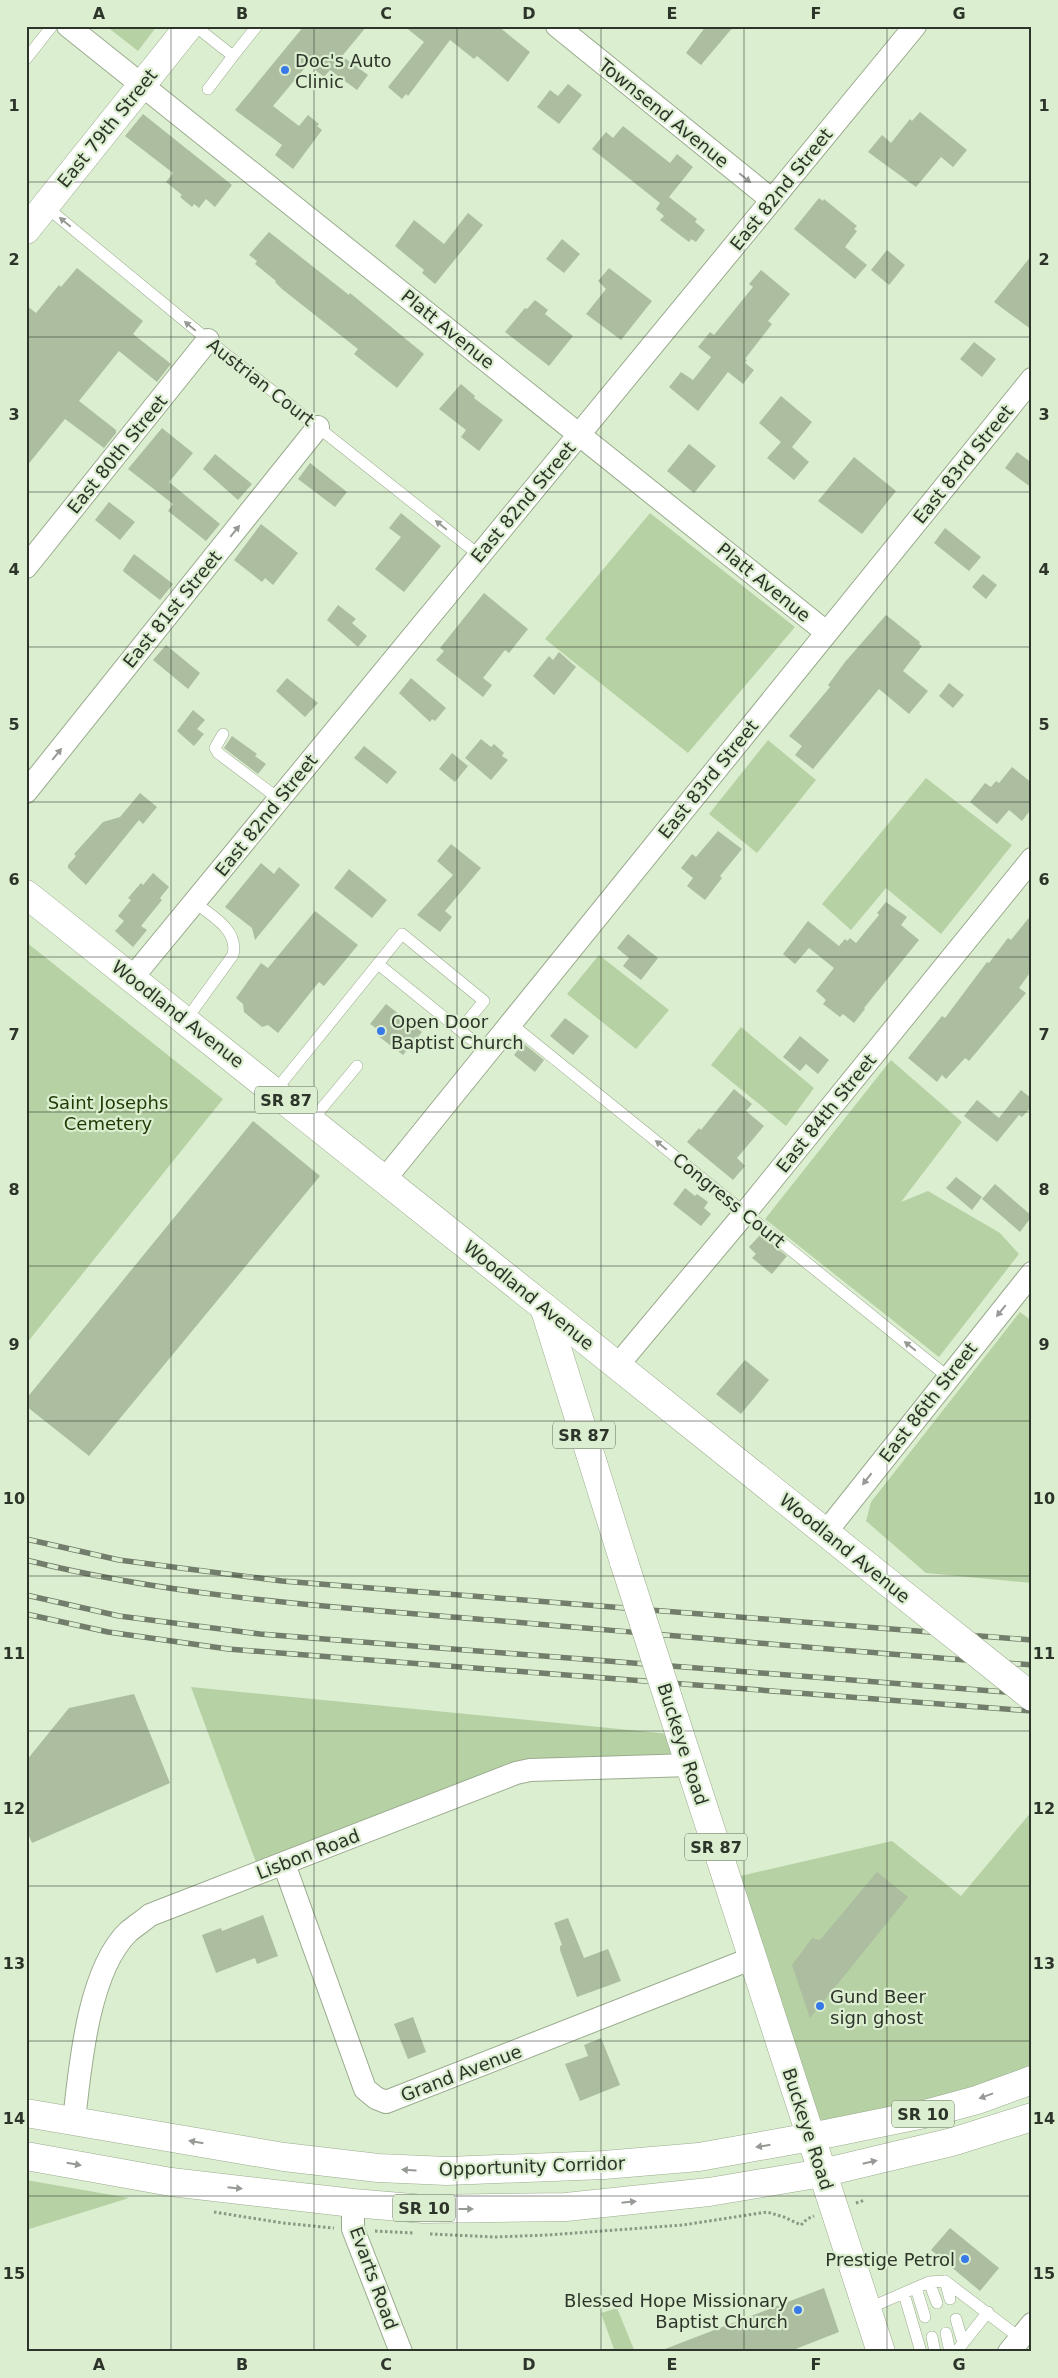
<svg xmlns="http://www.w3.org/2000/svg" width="1058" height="2378" viewBox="0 0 1058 2378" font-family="'DejaVu Sans',sans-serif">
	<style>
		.green { fill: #b6d1a4 }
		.building { fill: #acbda0 }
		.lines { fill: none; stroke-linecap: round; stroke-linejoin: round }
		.service-casing { stroke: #9aab8e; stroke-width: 12 }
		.minor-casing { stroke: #9aab8e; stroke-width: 24 }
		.secondary-casing { stroke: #9aab8e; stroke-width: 29 }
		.primary-casing { stroke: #9aab8e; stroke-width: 29 }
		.path { stroke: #8b9883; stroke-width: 3; stroke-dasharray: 2.5 2.5; stroke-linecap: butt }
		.service { stroke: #fff; stroke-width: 11 }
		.minor { stroke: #fff; stroke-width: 22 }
		.secondary { stroke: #fff; stroke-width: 28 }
		.primary { stroke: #fff; stroke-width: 28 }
		.rail-casing { stroke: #727d6b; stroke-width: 5.5 }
		.rail { stroke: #dceed0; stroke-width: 4; stroke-dasharray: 11; stroke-linecap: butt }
		.secondary-bridge-casing { stroke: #9aab8e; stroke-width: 29; stroke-linecap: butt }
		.primary-bridge-casing { stroke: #9aab8e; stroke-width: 29; stroke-linecap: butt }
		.secondary-bridge { stroke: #fff; stroke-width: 28 }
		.primary-bridge { stroke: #fff; stroke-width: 28 }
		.oneway { fill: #969a94 }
		.grid { fill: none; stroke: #2d3429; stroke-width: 1; stroke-opacity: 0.55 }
		.poi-dot { fill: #3879e8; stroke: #dceed0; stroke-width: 2 }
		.labels { text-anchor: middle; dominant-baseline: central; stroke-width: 4.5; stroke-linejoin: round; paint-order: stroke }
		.shield { fill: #dceed0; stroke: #626c5b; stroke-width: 1 }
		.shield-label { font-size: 16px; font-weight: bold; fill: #2d3429 }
		.poi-label { font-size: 18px; fill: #2d3429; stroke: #dceed0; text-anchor: start }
		.street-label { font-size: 18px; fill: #2d3429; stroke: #dceed0 }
		.park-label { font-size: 18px; fill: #1e3902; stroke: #dceed0 }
		.neatline { fill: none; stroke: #2d3429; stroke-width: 2 }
		.grid-label { font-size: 16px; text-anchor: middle; font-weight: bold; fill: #2d3429 }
	</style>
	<rect width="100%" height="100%" fill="#dceed0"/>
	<path class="green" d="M106 26H157L138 51Z
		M650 513 795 627 688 753 545 639Z
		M768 740 816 780 757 853 709 814Z
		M926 778 1012 845 941 934 886 888 851 930 822 904Z
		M26 942 223 1099 26 1344Z
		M599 955 669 1010 636 1049 567 994Z
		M741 1027 814 1088 786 1126 711 1065Z
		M891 1060 962 1122 901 1202 928 1191 1000 1233 1019 1254 939 1357 765 1219Z
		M1020 1312 1032 1321V1583L926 1573 866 1521 871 1502Z
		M191 1687 680 1735 690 1765 530 1770 260 1873Z
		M1032 1811V2080L811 2137 727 1879 892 1841 961 1896Z
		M26 2180 129 2198 26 2230Z
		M617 2308 635 2352H615L601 2313Z"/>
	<path class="building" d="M304 26H367L342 56 368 75 357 90 330 70 324 77 308 64 273 106 299 126 308 115 319 124 317 126 322 130 293 169 275 155 282 145 235 110Z
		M404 26H498L530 52 508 82 477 56 474 59 450 40 408 96 406 94 402 99 388 87 424 42Z
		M706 26H734L701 65 686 53Z
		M568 84 582 95 559 124 537 107 550 90 558 96Z
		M920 112 967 150 953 167 941 157 916 187 868 152 882 135 891 143 910 119 912 121Z
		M143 114 232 185 215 207 206 199 199 208 194 204 192 207 180 197 182 195 166 182 173 173 125 136Z
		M623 126 670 163 677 154 693 167 669 197 697 219 695 222 705 230 696 242 691 239 689 242 660 220 664 216 656 209 660 203 592 149 606 132 613 138Z
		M819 198 823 201 824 199 857 226 854 229 857 231 845 247 867 265 855 279 794 229Z
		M468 213 483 225 435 284 422 273 424 270 395 246 414 220 444 244Z
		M269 232 349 295 350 293 424 354 397 388 354 354 358 349 282 289 275 282 276 281 255 264 257 261 249 255Z
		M562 239 580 254 564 273 546 259Z
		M887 250 905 265 889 285 871 270Z
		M1032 255V330L994 302Z
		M77 268 143 321 133 334 171 364 157 382 119 351 79 401 116 430V433L104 448 65 419 26 467V305L36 313 59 285 61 287Z
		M609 268 652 301 621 340 586 314 606 289 598 281Z
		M761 270 790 294 768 321 772 324 745 359 747 360 745 363 754 370 743 384 728 372 698 411 669 387 681 372 693 380 711 357 698 347 710 332 714 335 753 287 749 284Z
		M535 300 548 310 545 314 573 336 549 366 505 332 525 308 527 309Z
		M974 342 996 359 982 377 960 359Z
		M461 384 475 396 474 398 503 420 479 451 461 437 466 430 439 409Z
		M781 396 812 422 792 447 809 462 794 480 767 458 781 442 759 423Z
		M162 428 193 453 169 482 220 524 206 541 168 511 173 504 128 469Z
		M689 444 716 466 694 493 667 471Z
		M1017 452 1032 463V488L1005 468Z
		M215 454 252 484 238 500 203 469Z
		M854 457 896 491 862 534 818 501Z
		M310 463 347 492 335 507 298 479Z
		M109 502 135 522 120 540 95 520Z
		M401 513 441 546 404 592 375 569 401 537 389 528Z
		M261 524 298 553 273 585 265 578 262 582 234 560Z
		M945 528 981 557 969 571 934 543Z
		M134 554 173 584 160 600 124 572 123 570Z
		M983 574 997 585 986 599 972 587Z
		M484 593 528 629 509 653 505 650 483 678 492 685 483 697 436 660 444 651 440 648Z
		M338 605 356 619 352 623 367 636 358 647 327 620Z
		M886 615 920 642 919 644 922 646 903 671 928 691 909 714 879 689 813 769 795 755 802 746 789 736 830 687 828 685 845 662Z
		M166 645 200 673 188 689 153 660Z
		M559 652 576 667 554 695 533 676 549 656 553 660Z
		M287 678 318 703 305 717 276 691Z
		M411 678 446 708 435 721 432 719 430 722 399 693Z
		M949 683 964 695 953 708 939 696Z
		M193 710 205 720 197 729 204 734 194 746 177 731Z
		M232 736 257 754 255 756 266 764 258 774 224 748Z
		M481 739 491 747 494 744 504 753 502 756 508 760 491 780 465 758Z
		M364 746 397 772 387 784 354 758Z
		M452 753 468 766 455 782 439 769Z
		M1012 767 1032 783V808L1022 821 1009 810 997 824 970 802 985 783 991 787 996 781 999 783Z
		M140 793 157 807 143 824 139 820 86 885 68 868V865L76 856 74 854 103 822 120 817Z
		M718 831 742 849 720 876 722 878 705 900 687 886 693 878 681 868 692 854 696 857Z
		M451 844 481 868 445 911 452 917 440 932 417 915 453 875 437 861Z
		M261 863 274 874 279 867 300 885 255 940 252 928 225 907Z
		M349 869 387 900 372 918 334 888Z
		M153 873 169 887 160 898 162 900 141 926 147 930 133 947 115 931 124 921 118 916 131 900 128 898 141 883 143 885Z
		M886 902 907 917 901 925 919 940 864 1008 865 1009 854 1023 843 1014 840 1017 823 1004 826 1000 816 991 834 968 809 948 795 964 783 954 808 921 839 946 845 939 847 941 850 938 856 943 879 915 877 913Z
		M315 911 358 945 324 986 319 982 278 1033 268 1025 262 1027 244 1012 243 1004 236 998 261 963 268 968Z
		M1032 914V970L1019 988 1026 993 969 1061 965 1058 946 1079 942 1075 937 1082 908 1058 942 1016 945 1018 987 962 989 963 1008 938 1011 940Z
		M628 934 658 958 641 980 623 966 629 958 617 948Z
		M386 1004 422 1032 403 1055 377 1035 380 1031 370 1024Z
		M565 1018 589 1036 573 1055 550 1036Z
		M800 1036 829 1060 818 1074 806 1064 800 1071 783 1057Z
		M523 1043 544 1060 535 1072 514 1055Z
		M734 1089 752 1104 746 1111 764 1126 737 1158 745 1166 733 1180 687 1142 699 1128 701 1130Z
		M1021 1090 1032 1099V1106L1022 1117 1019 1115 997 1142 964 1116 977 1100 999 1118Z
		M253 1121 320 1176 89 1456 26 1406V1399Z
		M956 1177 982 1197 972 1210 946 1188Z
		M995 1184 1032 1216 1020 1232 982 1199Z
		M685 1188 695 1196 697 1194 708 1202 704 1208 711 1214 701 1226 673 1204Z
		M760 1235 787 1256 772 1274 752 1258 756 1254 749 1247Z
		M745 1360 769 1380 741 1414 716 1394Z
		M134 1694 170 1783 32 1843 26 1829V1761L69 1708Z
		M877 1872 908 1897 810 2018 792 1965 812 1938 820 1940Z
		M263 1915 278 1956 257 1964 255 1958 216 1973 202 1935 221 1928 222 1931Z
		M568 1918 584 1958 608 1949 621 1981 577 1997 560 1950V1946L562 1945 554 1923Z
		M413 2017 426 2052 408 2059 394 2024Z
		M601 2038 620 2085 580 2101 565 2064 588 2056 584 2045Z
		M950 2228 999 2268 980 2291 931 2250Z
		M824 2288 839 2332 788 2352H657Z"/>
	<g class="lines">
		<g class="service-casing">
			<path id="service" d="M195 26 233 56 257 26
				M26 59 52 26
				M208 89 233 56
				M45 206 208 340 479 555
				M223 734 215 748 218 753 279 799
				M378 964 487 1052
				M186 1020 233 955C239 930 212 916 194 902
				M510 1023 948 1377
				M275 1091 402 934 484 1001 460 1030
				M312 1120 357 1066
				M945 2281 950 2299
				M929 2282 937 2303
				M916 2288 925 2317
				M904 2294 921 2352
				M867 2309 929 2282 945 2281 1020 2338
				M956 2319 963 2343
				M946 2333 950 2352
				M932 2337 935 2352
				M956 2352 988 2312"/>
		</g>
		<g class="minor-casing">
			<path id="minor" d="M68 26 826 632
				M557 26 772 200
				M26 567 208 340
				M26 792 318 427
				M132 978 915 26
				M385 1179 1032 379
				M617 1366 745 1213 1032 859
				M826 1532 1032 1273
				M284 1864 365 2089 376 2098 386 2102 753 1958
				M74 2121C80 2067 88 1971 128 1932 135 1926 143 1921 150 1915L516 1773 530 1770 690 1765
				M353 2203V2229L401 2352
				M1009 2352 1032 2324"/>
		</g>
		<g class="secondary-casing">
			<path id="secondary" d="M26 230 189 26
				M544 1307 870 1568"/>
		</g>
		<g class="primary-casing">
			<path id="primary" d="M26 894 544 1307 624 1562
				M680 1735 881 2352
				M26 2113 284 2157 378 2168 447 2171 604 2165 699 2157 811 2137 929 2113 977 2100 1032 2080
				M26 2156 171 2182 353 2203 424 2209 566 2207 709 2192 822 2173 952 2142 1032 2117"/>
		</g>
		<path class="path" d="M856 2203 865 2200
			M214 2212 283 2223 334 2228
			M375 2231 414 2233
			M430 2234 495 2237 548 2235 683 2225 767 2212 784 2217 801 2225 807 2219 814 2216"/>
		<use href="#service" class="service"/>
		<use href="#minor" class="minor"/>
		<use href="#secondary" class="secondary"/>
		<use href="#primary" class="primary"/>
		<g class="rail-casing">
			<path id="rail" d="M26 1539 119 1560 282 1581 1032 1640
				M26 1560C178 1598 334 1607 490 1620 670 1635 851 1652 1032 1665
				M26 1595 119 1616 260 1634 1032 1694
				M26 1614 108 1632 228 1649 1032 1711"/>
		</g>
		<use href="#rail" class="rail"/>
		<g class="secondary-bridge-casing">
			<path id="secondary-bridge" d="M870 1568 1032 1697"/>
		</g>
		<g class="primary-bridge-casing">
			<path id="primary-bridge" d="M624 1562 680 1735"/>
		</g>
		<use href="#secondary-bridge" class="secondary-bridge"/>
		<use href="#primary-bridge" class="primary-bridge"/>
	</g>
	<defs><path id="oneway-solid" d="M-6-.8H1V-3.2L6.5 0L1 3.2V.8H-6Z" transform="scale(1.25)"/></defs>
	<g class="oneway">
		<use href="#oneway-solid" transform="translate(745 178) rotate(39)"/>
		<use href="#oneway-solid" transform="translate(65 222) rotate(-140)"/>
		<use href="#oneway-solid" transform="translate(190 326) rotate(-140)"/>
		<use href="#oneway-solid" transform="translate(441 525) rotate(-141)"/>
		<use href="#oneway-solid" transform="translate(235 531) rotate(-51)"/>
		<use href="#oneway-solid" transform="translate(57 754) rotate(-51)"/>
		<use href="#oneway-solid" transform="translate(661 1145) rotate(-141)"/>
		<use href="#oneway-solid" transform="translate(1001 1311) rotate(129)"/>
		<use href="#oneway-solid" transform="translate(910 1346) rotate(-141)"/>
		<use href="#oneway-solid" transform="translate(867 1479) rotate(128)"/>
		<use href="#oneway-solid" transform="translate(986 2096) rotate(160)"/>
		<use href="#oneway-solid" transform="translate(196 2142) rotate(-170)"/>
		<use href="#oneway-solid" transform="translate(763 2146) rotate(171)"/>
		<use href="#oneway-solid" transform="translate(870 2162) rotate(-13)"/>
		<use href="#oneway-solid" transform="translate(74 2164) rotate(10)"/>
		<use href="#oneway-solid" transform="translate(409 2170) rotate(-177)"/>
		<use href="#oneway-solid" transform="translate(235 2188) rotate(6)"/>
		<use href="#oneway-solid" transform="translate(629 2202) rotate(-6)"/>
		<use href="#oneway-solid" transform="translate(466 2209)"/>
	</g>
	<path class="grid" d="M171 26V2352M314 26V2352M457 26V2352M601 26V2352M744 26V2352M887 26V2352M26 182H1032M26 337H1032M26 492H1032M26 647H1032M26 802H1032M26 957H1032M26 1112H1032M26 1266H1032M26 1421H1032M26 1576H1032M26 1731H1032M26 1886H1032M26 2041H1032M26 2196H1032"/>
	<g class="poi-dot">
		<circle cx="285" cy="70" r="5"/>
		<circle cx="381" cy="1031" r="5"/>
		<circle cx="820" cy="2006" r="5"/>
		<circle cx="965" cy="2259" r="5"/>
		<circle cx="798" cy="2310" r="5"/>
	</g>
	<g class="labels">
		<g class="shield">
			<rect x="255" y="1086.5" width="62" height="27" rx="4"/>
			<rect x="553" y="1421.5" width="62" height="27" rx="4"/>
			<rect x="685" y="1833.5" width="62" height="27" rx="4"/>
			<rect x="892" y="2100.5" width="62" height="27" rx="4"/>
			<rect x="393" y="2194.5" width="62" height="27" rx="4"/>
		</g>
		<g class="shield-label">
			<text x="286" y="1100">SR 87</text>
			<text x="584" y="1435">SR 87</text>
			<text x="716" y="1847">SR 87</text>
			<text x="923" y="2114">SR 10</text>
			<text x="424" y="2208">SR 10</text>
		</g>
		<g class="poi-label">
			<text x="295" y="60">Doc's Auto<tspan x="295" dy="21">Clinic</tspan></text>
			<text x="391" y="1021">Open Door<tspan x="391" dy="21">Baptist Church</tspan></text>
			<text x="830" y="1996">Gund Beer<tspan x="830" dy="21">sign ghost</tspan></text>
			<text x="955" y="2259" text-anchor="end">Prestige Petrol</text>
			<text x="788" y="2300" text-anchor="end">Blessed Hope Missionary<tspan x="788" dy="21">Baptist Church</tspan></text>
		</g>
		<g class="street-label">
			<text transform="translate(664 113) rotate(39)">Townsend Avenue</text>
			<text transform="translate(107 128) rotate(-51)">East 79th Street</text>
			<text transform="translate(781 189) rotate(-51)">East 82nd Street</text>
			<text transform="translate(448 329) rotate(39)">Platt Avenue</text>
			<text transform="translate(261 382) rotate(38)">Austrian Court</text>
			<text transform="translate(117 454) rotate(-51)">East 80th Street</text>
			<text transform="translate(963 464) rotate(-51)">East 83rd Street</text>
			<text transform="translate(523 502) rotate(-50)">East 82nd Street</text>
			<text transform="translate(764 582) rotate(39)">Platt Avenue</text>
			<text transform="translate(172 609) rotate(-51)">East 81st Street</text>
			<text transform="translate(708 779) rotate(-51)">East 83rd Street</text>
			<text transform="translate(266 815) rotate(-51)">East 82nd Street</text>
			<text transform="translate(178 1014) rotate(38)">Woodland Avenue</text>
			<text transform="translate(826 1113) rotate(-51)">East 84th Street</text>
			<text transform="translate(729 1200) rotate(39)">Congress Court</text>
			<text transform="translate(529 1295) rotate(39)">Woodland Avenue</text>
			<text transform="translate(928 1402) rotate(-52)">East 86th Street</text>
			<text transform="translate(845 1548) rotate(39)">Woodland Avenue</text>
			<text transform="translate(683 1744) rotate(72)">Buckeye Road</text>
			<text transform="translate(308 1854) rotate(-21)">Lisbon Road</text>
			<text transform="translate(461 2073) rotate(-21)">Grand Avenue</text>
			<text transform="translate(808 2129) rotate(72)">Buckeye Road</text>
			<text transform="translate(532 2166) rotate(-2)">Opportunity Corridor</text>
			<text transform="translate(374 2278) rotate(70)">Evarts Road</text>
		</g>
		<g class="park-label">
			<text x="108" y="1102">Saint Josephs<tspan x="108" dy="21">Cemetery</tspan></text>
		</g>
	</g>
	<rect width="1058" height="2378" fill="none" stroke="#dceed0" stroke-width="55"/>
	<rect x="28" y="28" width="1002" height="2322" class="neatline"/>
	<g class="grid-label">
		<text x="99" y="19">A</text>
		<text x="242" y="19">B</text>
		<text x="386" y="19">C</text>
		<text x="529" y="19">D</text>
		<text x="672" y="19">E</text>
		<text x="816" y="19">F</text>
		<text x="959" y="19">G</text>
		<text x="14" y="111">1</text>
		<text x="1044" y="111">1</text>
		<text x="14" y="265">2</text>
		<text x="1044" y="265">2</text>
		<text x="14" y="420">3</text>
		<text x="1044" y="420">3</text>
		<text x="14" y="575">4</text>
		<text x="1044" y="575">4</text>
		<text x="14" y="730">5</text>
		<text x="1044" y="730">5</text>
		<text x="14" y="885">6</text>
		<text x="1044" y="885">6</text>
		<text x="14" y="1040">7</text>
		<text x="1044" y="1040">7</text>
		<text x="14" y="1195">8</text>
		<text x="1044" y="1195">8</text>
		<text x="14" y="1350">9</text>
		<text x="1044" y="1350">9</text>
		<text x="14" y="1504">10</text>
		<text x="1044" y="1504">10</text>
		<text x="14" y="1659">11</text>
		<text x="1044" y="1659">11</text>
		<text x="14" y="1814">12</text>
		<text x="1044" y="1814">12</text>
		<text x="14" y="1969">13</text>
		<text x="1044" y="1969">13</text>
		<text x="14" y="2124">14</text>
		<text x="1044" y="2124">14</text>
		<text x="14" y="2279">15</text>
		<text x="1044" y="2279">15</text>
		<text x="99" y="2370">A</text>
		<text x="242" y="2370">B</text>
		<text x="386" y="2370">C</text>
		<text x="529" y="2370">D</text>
		<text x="672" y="2370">E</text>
		<text x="816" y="2370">F</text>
		<text x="959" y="2370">G</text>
	</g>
</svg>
